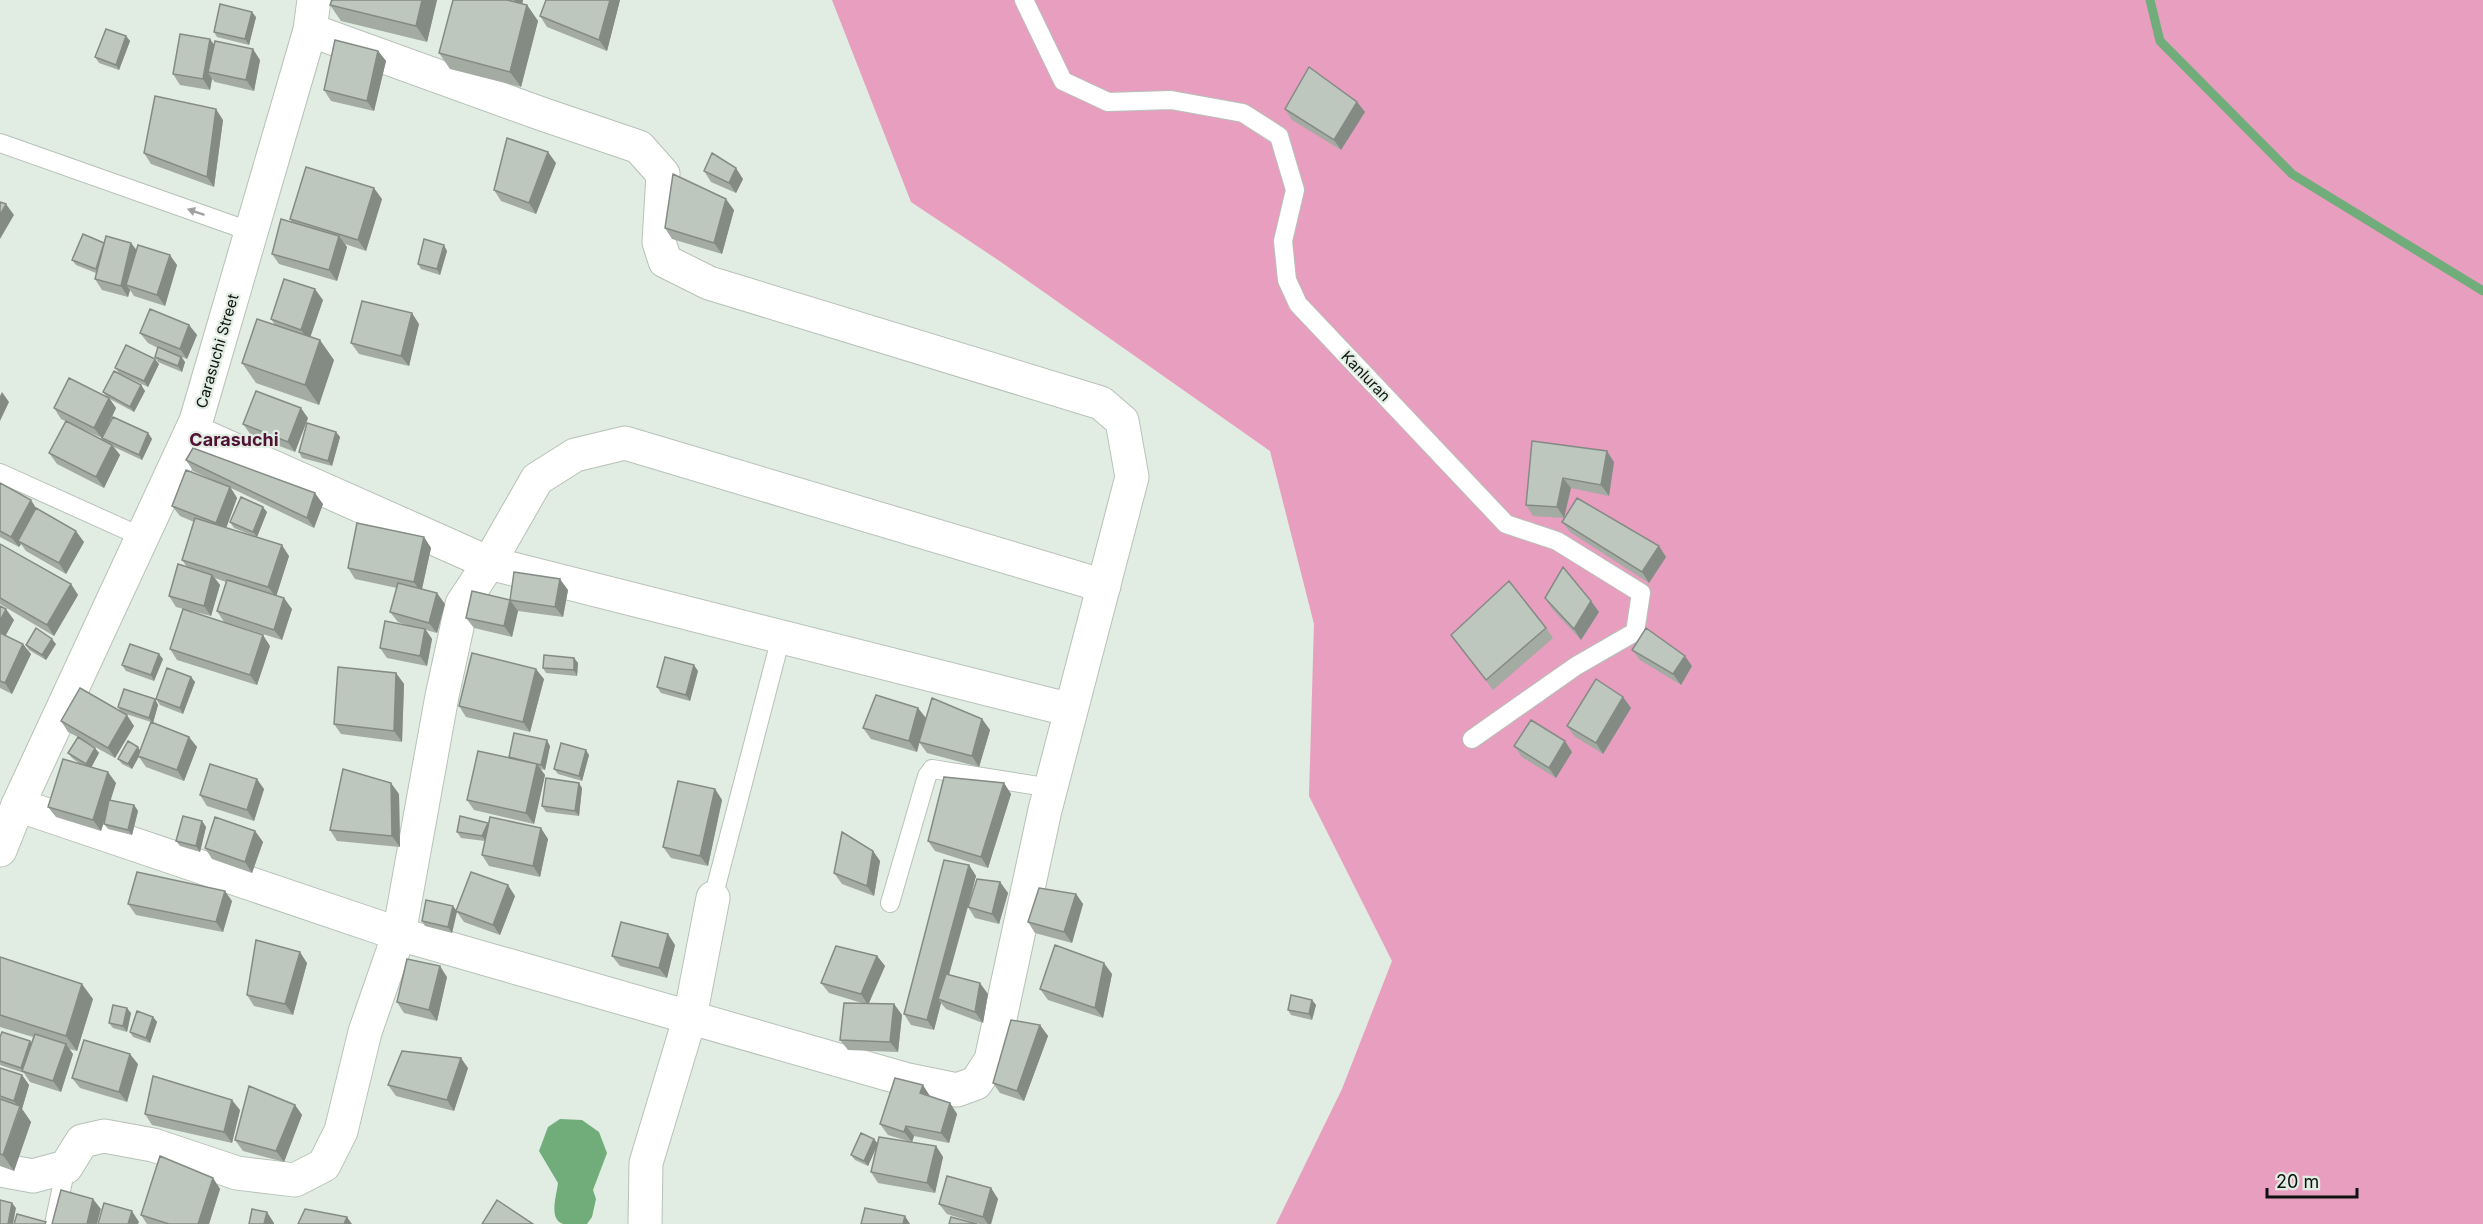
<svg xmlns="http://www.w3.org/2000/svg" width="2483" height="1224" viewBox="0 0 2483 1224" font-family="Inter,sans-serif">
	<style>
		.forest { fill: #e89ebf }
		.water { fill: #71ad7a }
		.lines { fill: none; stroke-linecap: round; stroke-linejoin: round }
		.stream { stroke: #71ad7a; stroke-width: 9 }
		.service-casing { stroke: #b7c1b8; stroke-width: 20 }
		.minor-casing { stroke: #b7c1b8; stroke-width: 35 }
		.tertiary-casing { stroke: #b7c1b8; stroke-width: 35 }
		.service { stroke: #fff; stroke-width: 18 }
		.minor { stroke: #fff; stroke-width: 33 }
		.tertiary { stroke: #fff; stroke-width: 33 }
		.wall { fill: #a3aba3 }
		.shaded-wall { fill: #848b85 }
		.building { fill: #bdc7be; stroke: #848b85; stroke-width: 1.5 }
		.oneway { fill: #9fa19f }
		.labels { text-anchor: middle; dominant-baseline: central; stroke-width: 4.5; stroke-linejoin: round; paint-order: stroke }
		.street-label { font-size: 15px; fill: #0f130f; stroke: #e1ece2 }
		.quarter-label { font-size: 18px; font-weight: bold; fill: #501134; stroke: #e1ece2 }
	</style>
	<rect width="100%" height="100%" fill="#e1ece2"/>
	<path class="forest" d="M832 0H2483V1224H1276L1342 1089 1392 961 1309 796 1314 624 1270 451 1001 262 911 202Z"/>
	<path class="water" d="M560 1119 582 1120 599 1132 607 1153 593 1190 596 1199 592 1217 587 1224C581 1224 569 1224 563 1224 548 1219 557 1194 558 1183L539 1151 548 1127Z"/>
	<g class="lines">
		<path class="stream" d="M2150 0 2160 41 2292 174 2483 291"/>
		<g class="service-casing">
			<path id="service" d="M1024 0 1063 81 1108 102 1171 100 1243 113 1279 136 1295 190 1283 241 1287 280 1298 304 1506 524 1557 541 1641 593 1635 632 1576 666 1472 739
				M0 143 252 232
				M0 473 142 537
				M713 898 781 637
				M890 903 927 776 932 769 1051 788
				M54 1224 66 1167"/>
		</g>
		<g class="minor-casing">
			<path id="minor" d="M192 431 489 563 537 479 575 455 625 443 1104 586
				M18 805 399 934 908 1080 957 1090 976 1083 991 1060 1045 810 1132 477 1122 421 1101 403 709 283 665 261 659 242 663 174 639 147 542 114 310 30
				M0 1170 33 1176 66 1167 82 1141 104 1136 153 1145 237 1173 295 1180 324 1165 341 1131 365 1032 399 934 442 696 462 604 489 563 1071 710
				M645 1224 646 1163 690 1017 713 898"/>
		</g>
		<g class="tertiary-casing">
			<path id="tertiary" d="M0 850 18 805 196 421 310 30 314 0"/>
		</g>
		<use href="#service" class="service"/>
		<use href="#minor" class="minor"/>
		<use href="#tertiary" class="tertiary"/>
	</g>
	<path class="wall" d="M437 0 427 42 341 21 330 5Z
		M453 0H523L522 4 527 5 538 21 521 87 450 69 439 53Z
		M620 0 607 51 547 27 540 16Z
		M256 17 249 45 217 37 214 32Z
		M126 36 130 41 119 70 99 63 95 57Z
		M214 44 260 60 254 91 215 82 212 79 210 90 180 85 173 74Z
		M378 51 386 61 374 111 331 101 324 90Z
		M1357 102 1365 112 1341 150 1292 120 1285 109Z
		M223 120 214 187 151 164 144 153Z
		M556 163 536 214 501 201 494 190Z
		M704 171 743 179 736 193 711 182Z
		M382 199 366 251 345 244 347 247 337 281 279 264 272 254 292 223 290 219Z
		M734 210 722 254 672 239 665 228Z
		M104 243 137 250 177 265 165 306 134 296 130 290 128 297 102 290 95 279 96 273 76 265 72 260Z
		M447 251 440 275 421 269 418 264Z
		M323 300 310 337 334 360 319 405 256 383 242 363 275 325 271 319Z
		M419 324 409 366 359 354 351 343Z
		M189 325 197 335 187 359 182 357 185 362 182 372 158 362 155 357 158 348 148 343 140 333Z
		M159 364 148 387 119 373 115 368Z
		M141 385 145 391 134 412 110 399 116 408 102 438 61 419 54 408 106 396 103 392Z
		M308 418 295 452 251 435 243 424Z
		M336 432 340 437 332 466 302 458 299 452Z
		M148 433 152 439 142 460 114 447 120 455 104 488 57 464 49 453 104 441 102 438Z
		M1532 441 1614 462 1609 496 1571 488 1564 518 1533 516 1526 505Z
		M186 460 323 504 314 528 231 488 237 498 226 528 256 537 234 528 230 522 267 512 257 537 289 556 276 596 292 609 282 640 224 622 217 611 226 582 215 578 220 585 211 616 176 607 169 596 187 567 182 560 194 522 180 516 172 506 224 485 193 471Z
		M0 483 84 542 66 574 26 551 21 544 19 547 0 537Z
		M1562 522 1659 546 1666 557 1649 583 1570 532Z
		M424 537 431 548 422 589 445 604 437 633 426 630 432 639 427 666 387 658 380 648 409 626 398 622 390 612 397 588 355 579 348 568Z
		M0 545 71 584 78 595 54 636 0 604Z
		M568 590 563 617 518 611 510 600Z
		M1545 598 1591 601 1599 612 1581 640 1552 609Z
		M510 600 518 611 512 637 474 628 466 618Z
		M0 606 14 620 6 635 31 654 12 694 0 688Z
		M1546 628 1553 638 1493 690 1451 635Z
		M56 644 46 660 29 650 26 645Z
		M270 646 257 685 177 660 170 649Z
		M1632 650 1692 666 1681 685 1640 660Z
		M574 658 578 663 577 676 546 673 543 668Z
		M163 659 154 681 126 671 122 665Z
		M698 671 690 701 661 693 657 687Z
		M396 673 404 684 402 742 341 734 334 724Z
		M191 677 195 682 183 714 160 705 156 699Z
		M544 679 530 732 466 717 459 706Z
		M1623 697 1631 708 1603 754 1574 736 1567 726Z
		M155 699 158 705 153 723 189 737 197 747 184 781 146 767 139 757 132 769 122 764 118 759 140 751 151 722 123 713 134 726 115 758 81 739 99 753 91 767 116 783 110 800 134 805 138 811 132 835 108 829 104 824 106 815 101 831 56 817 48 807 80 764 72 758 68 753 78 737 68 732 61 721 121 712 118 707Z
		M918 708 917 752 871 739 863 728Z
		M982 719 990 730 979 767 927 753 919 742Z
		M550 746 545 770 540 769 545 775 534 824 474 810 467 800 509 758Z
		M1514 746 1572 752 1556 778 1522 757Z
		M589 755 582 781 558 774 554 769Z
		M1004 783 1011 794 988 868 935 851 928 841Z
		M582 788 579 816 546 812 542 806Z
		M264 789 254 821 207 806 200 795Z
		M715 789 722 800 708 866 671 858 663 847Z
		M399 794 400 847 337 841 330 830Z
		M202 821 206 827 200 852 180 846 176 841Z
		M488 823 548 839 540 877 489 866 482 855 485 841 461 838 457 832Z
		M255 831 263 842 252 873 212 859 205 848Z
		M873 851 880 861 874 896 842 884 834 873Z
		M969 865 976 876 969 904 1000 882 1008 893 999 924 975 918 968 907 949 975 988 994 983 1023 946 1009 941 1003 934 1030 911 1025 904 1014Z
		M1076 894 1083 904 1072 943 1035 933 1028 922Z
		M515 896 500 935 464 922 457 912 452 933 425 926 422 921 457 911Z
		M232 901 223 932 136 915 128 904Z
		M675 945 667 978 620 966 612 956Z
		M877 956 885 966 869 1003 894 1004 902 1015 898 1052 848 1050 840 1040 862 1003 829 993 821 983Z
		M0 957 93 999 77 1051 69 1049 73 1054 61 1092 30 1082 24 1073 0 1065V1037L30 1041 31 1043 33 1037 0 1027Z
		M307 963 293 1015 254 1006 247 995Z
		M1112 974 1103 1018 1048 1000 1040 989Z
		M447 977 437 1021 404 1013 397 1002Z
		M1312 1000 1316 1005 1312 1020 1291 1015 1288 1010Z
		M131 1013 127 1032 113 1028 109 1023Z
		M153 1017 157 1022 150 1043 133 1037 130 1032Z
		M1040 1025 1048 1036 1024 1101 1000 1093 993 1083Z
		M138 1064 127 1102 80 1088 72 1078Z
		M0 1068 22 1075 29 1085 22 1109 31 1122 14 1171 0 1166Z
		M468 1068 454 1111 396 1096 388 1085Z
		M930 1096 950 1103 957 1114 949 1143 914 1136 912 1142 936 1146 943 1157 935 1193 878 1183 871 1172 876 1147 868 1166 855 1160 851 1155 877 1144 911 1142 888 1135 880 1124Z
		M295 1105 302 1115 284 1162 243 1151 235 1140Z
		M240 1110 232 1143 152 1125 145 1114Z
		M213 1178 220 1189 209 1224H147L141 1215Z
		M991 1188 998 1199 991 1224H979L947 1214 939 1204Z"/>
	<path class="shaded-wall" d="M422 0H437L427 42 416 26Z
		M514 0H523L521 9Z
		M610 0H620L607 51 599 40Z
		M527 5 538 21 521 87 510 72Z
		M252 12 256 17 249 45 245 39Z
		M126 36 130 41 119 70 116 65Z
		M210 39 218 50 208 72 212 79 210 90 203 79Z
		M253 49 260 60 254 91 246 80Z
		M378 51 386 61 374 111 367 101Z
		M1357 102 1365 112 1341 150 1334 140Z
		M216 109 223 120 214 187 207 177Z
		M548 152 556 163 536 214 529 203Z
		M736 168 743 179 736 193 729 183Z
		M374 188 382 199 366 251 358 240Z
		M726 199 734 210 722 254 714 243Z
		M6 204 14 215 0 239V215Z
		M339 236 347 247 337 281 329 270Z
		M131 243 139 253 126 285 130 290 128 297 121 286Z
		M444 245 447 251 440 275 437 269Z
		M170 255 177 265 165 306 157 295Z
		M315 289 323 300 309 341 301 330Z
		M412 313 419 324 409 366 401 356Z
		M189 325 197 335 187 359 180 349Z
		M320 340 334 360 319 405 305 385Z
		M181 357 185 362 182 372 178 366Z
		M155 359 159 364 148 387 144 381Z
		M141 385 145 391 134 412 130 407Z
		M2 392 9 402 0 421V396Z
		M109 398 116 408 102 438 94 428Z
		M301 408 308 418 295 452 288 442Z
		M336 432 340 437 332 466 328 461Z
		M148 433 152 439 142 460 139 455Z
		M112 445 120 455 104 488 96 477Z
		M1607 451 1614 462 1609 496 1601 485Z
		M1563 478 1571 488 1564 518 1557 507Z
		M230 487 237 498 224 534 216 523Z
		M315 493 323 504 314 528 307 518Z
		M31 500 38 511 18 541 21 544 19 547 11 537Z
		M263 507 267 512 257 537 253 532Z
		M76 531 84 542 66 574 59 563Z
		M424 537 431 548 421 593 414 582Z
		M282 545 289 556 276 597 268 587Z
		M1659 546 1666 557 1649 583 1642 572Z
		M212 575 220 585 211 616 204 606Z
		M560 579 568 590 563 617 555 607Z
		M71 584 78 595 54 636 47 625Z
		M437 593 445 604 437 633 429 623Z
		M284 598 292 609 282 640 274 630Z
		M510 600 518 611 512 637 504 626Z
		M1591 601 1599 612 1581 640 1574 629Z
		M6 609 14 620 2 642 0 639V621Z
		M425 629 432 639 427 666 420 656Z
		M263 635 270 646 257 685 250 675Z
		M52 639 56 644 46 660 42 655Z
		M23 644 31 654 12 694 5 683Z
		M159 654 163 659 154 681 151 675Z
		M1685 656 1692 666 1681 685 1673 674Z
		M574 658 578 663 577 676 574 670Z
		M694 665 698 671 690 701 686 695Z
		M536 669 544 679 530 732 523 722Z
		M396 673 404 684 402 742 394 731Z
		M191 677 195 682 183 714 180 708Z
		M1623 697 1631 708 1603 754 1596 743Z
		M155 699 158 705 153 723 149 718Z
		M918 708 926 718 917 752 909 741Z
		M127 715 134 726 115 758 108 748Z
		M982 719 990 730 979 767 972 756Z
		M189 737 197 747 184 781 177 770Z
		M547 740 550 746 545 770 541 765Z
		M1565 741 1572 752 1556 778 1549 768Z
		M138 747 141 752 132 769 128 764Z
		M95 748 99 753 90 770 86 764Z
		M586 750 589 755 582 781 579 776Z
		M537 764 545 775 534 824 526 813Z
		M108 772 116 783 101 831 93 820Z
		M257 779 264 789 254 821 247 810Z
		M391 783 399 794 400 847 392 836Z
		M579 783 582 788 579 816 575 811Z
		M1004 783 1011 794 988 868 981 857Z
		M715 789 722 800 708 866 700 856Z
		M134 805 138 811 132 835 128 830Z
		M202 821 206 827 200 852 196 846Z
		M488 823 486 842 482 836Z
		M541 828 548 839 540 877 533 866Z
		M255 831 263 842 252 873 245 862Z
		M873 851 880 861 874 896 867 886Z
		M969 865 976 876 942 1000 938 999 941 1003 934 1030 927 1020Z
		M1000 882 1008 893 999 924 992 914Z
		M508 885 515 896 500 935 493 925Z
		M225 891 232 901 223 932 216 922Z
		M1076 894 1083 904 1072 943 1064 932Z
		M453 906 457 911 452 933 448 927Z
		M668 934 675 945 667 978 659 968Z
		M300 952 307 963 293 1015 285 1004Z
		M877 956 885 966 868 1005 861 994Z
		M1104 963 1112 974 1103 1018 1095 1008Z
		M440 966 447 977 437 1021 429 1010Z
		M980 983 988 994 983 1023 975 1012Z
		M82 984 93 999 77 1051 66 1036Z
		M1312 1000 1316 1005 1312 1020 1309 1014Z
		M894 1004 902 1015 898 1052 890 1042Z
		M127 1008 131 1013 127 1032 123 1026Z
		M153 1017 157 1022 150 1043 146 1038Z
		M1040 1025 1048 1036 1024 1101 1017 1091Z
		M30 1041 34 1047 24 1072 21 1068Z
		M66 1044 73 1054 61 1092 53 1081Z
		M130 1054 138 1064 127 1102 119 1092Z
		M461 1058 468 1068 454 1111 447 1100Z
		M22 1075 29 1085 22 1109 31 1122 14 1171 3 1155 20 1109 14 1101Z
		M923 1085 930 1096 927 1103 920 1093Z
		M232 1100 240 1110 232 1143 224 1132Z
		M950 1103 957 1114 949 1143 941 1133Z
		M295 1105 302 1115 284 1162 276 1151Z
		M906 1126 914 1136 912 1142 904 1132Z
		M874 1139 878 1144 868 1166 864 1161Z
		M936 1146 943 1157 935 1193 927 1183Z
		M213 1178 220 1189 209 1224H198Z
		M991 1188 998 1199 991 1224H988L983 1217Z
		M93 1199 101 1209 97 1224H87Z
		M12 1203 16 1208 13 1224H8Z
		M132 1211 139 1222 138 1224H128Z
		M267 1212 274 1223V1224H264Z
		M905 1216 910 1224H903Z
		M347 1217 352 1224H344Z"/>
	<path class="building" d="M332 0H422L416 26 330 5Z
		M453 0H507L527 5 510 72 439 53Z
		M546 0H610L599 40 540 16Z
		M220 4 252 12 245 39 214 32Z
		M106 29 126 36 116 65 95 57Z
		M180 34 210 39 203 79 173 74Z
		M335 40 378 51 367 101 324 90Z
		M215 41 253 49 246 80 208 72Z
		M1309 67 1357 102 1334 140 1285 109Z
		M155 96 216 109 207 177 144 153Z
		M507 138 548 152 529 203 494 190Z
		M712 153 736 168 729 183 704 171Z
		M306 167 374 188 358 240 290 219Z
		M673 174 726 199 714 243 665 228Z
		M0 202 6 204 0 215Z
		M281 219 339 236 329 270 272 254Z
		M83 234 104 243 96 269 72 260Z
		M106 236 131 243 121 286 95 279Z
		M424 239 444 245 437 269 418 264Z
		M138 245 170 255 157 295 126 285Z
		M284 279 315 289 301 330 271 319Z
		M362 301 412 313 401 356 351 343Z
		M150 309 189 325 180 349 140 333Z
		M257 319 320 340 305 385 242 363Z
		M126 345 155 359 144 381 115 368Z
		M158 347 181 357 178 366 155 357Z
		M114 371 141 385 130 407 103 392Z
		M69 378 109 398 94 428 54 408Z
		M256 391 301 408 288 442 243 424Z
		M113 417 148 433 139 455 102 438Z
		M66 421 112 445 96 477 49 453Z
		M307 423 336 432 328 461 299 452Z
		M1532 441 1607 451 1601 485 1563 478 1557 507 1526 505Z
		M193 448 315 493 307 518 186 460Z
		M186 470 230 487 216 523 172 506Z
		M0 483 31 500 11 537 0 531Z
		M241 497 263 507 253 532 230 522Z
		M1577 498 1659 546 1642 572 1562 522Z
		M36 508 76 531 59 563 18 541Z
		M195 518 282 545 268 587 182 560Z
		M357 523 424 537 414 582 348 568Z
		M0 545V544L71 584 47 625 0 598Z
		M178 564 212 575 204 606 169 596Z
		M1563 567 1591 601 1574 629 1545 598Z
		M514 572 560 579 555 607 510 600Z
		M227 580 284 598 274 630 217 611Z
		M1509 581 1546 628 1486 680 1451 635Z
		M398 583 437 593 429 623 390 612Z
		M472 591 510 600 504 626 466 618Z
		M0 606 6 609 0 621Z
		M183 609 263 635 250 675 170 649Z
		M385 621 425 629 420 656 380 648Z
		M36 628 52 639 42 655 26 645Z
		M1646 628 1685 656 1673 674 1632 650Z
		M0 633 23 644 5 683 0 681Z
		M130 644 159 654 151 675 122 665Z
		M472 653 536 669 523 722 459 706Z
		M544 655 574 658V670L543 668Z
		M665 657 694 665 686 695 657 687Z
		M338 667 396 673 394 731 334 724Z
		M167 668 191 677 180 708 156 699Z
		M1596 679 1623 697 1596 743 1567 726Z
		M80 688 127 715 108 748 61 721Z
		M124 689 155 699 149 718 118 707Z
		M876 695 918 708 909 741 863 728Z
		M932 698 982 719 972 756 919 742Z
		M1531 720 1565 741 1549 768 1514 746Z
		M151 722 189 737 177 770 138 756Z
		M514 733 547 740 541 765 509 757Z
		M78 737 95 748 86 764 68 753Z
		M128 741 138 747 128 764 118 759Z
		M561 743 586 750 579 776 554 769Z
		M478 751 537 764 526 813 467 800Z
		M63 759 108 772 93 820 48 807Z
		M210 764 257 779 247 810 200 795Z
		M343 769 391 783 392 836 330 830Z
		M944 777 1004 783 981 857 928 841Z
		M546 778 579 783 575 811 542 806Z
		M678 781 715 789 700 856 663 847Z
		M109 800 134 805 128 830 104 824Z
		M183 816 202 821 196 846 176 841Z
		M460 816 488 823 482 836 457 832Z
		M215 817 255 831 245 862 205 848Z
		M490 817 541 828 533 866 482 855Z
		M842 832 873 851 867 886 834 873Z
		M944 860 969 865 927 1020 904 1014Z
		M137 872 225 891 216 922 128 904Z
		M471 872 508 885 493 925 456 911Z
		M977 879 1000 882 992 914 968 907Z
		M1039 888 1076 894 1064 932 1028 922Z
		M426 900 453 906 448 927 422 921Z
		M621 922 668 934 659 968 612 956Z
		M256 940 300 952 285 1004 247 995Z
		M1055 945 1104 963 1095 1008 1040 989Z
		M836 946 877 956 861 994 821 983Z
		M0 957 82 984 66 1036 0 1015Z
		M407 959 440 966 429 1010 397 1002Z
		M946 974 980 983 975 1012 938 999Z
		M1291 995 1312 1000 1309 1014 1288 1010Z
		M844 1003 894 1004 890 1042 840 1040Z
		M113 1005 127 1008 123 1026 109 1023Z
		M137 1011 153 1017 146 1038 130 1032Z
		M1011 1020 1040 1025 1017 1091 993 1083Z
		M2 1032 30 1041 21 1068 0 1061V1037Z
		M35 1034 66 1044 53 1081 22 1071Z
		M84 1040 130 1054 119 1092 72 1078Z
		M402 1051 461 1058 447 1100 388 1085Z
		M0 1068 22 1075 14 1101 0 1096Z
		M153 1076 232 1100 224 1132 145 1114Z
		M895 1078 923 1085 920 1093 950 1103 941 1133 906 1126 904 1132 880 1124Z
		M249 1086 295 1105 276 1151 235 1140Z
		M0 1099 20 1106 3 1155 0 1154Z
		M861 1133 874 1139 864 1161 851 1155Z
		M879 1137 936 1146 927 1183 871 1172Z
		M160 1156 213 1178 198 1224H169L141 1215Z
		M947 1176 991 1188 983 1217 939 1204Z
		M61 1190 93 1199 87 1224H52Z
		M0 1200 12 1203 8 1224H0Z
		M497 1200 533 1224H482Z
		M104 1203 132 1211 128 1224H98Z
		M865 1208 905 1216 903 1224H861Z
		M252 1209 267 1212 264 1224H249Z
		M305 1209 347 1217 344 1224H298Z
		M17 1214 46 1222 45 1224H14Z
		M951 1217 977 1224H949Z"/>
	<defs><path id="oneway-solid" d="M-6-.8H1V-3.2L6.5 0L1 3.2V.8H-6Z" transform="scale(1.5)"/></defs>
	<use class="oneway" href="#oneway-solid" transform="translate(196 212) rotate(-161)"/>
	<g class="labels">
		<g class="street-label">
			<text transform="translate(217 351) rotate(-74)">Carasuchi Street</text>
			<text transform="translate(1366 376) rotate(46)">Kanluran</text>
		</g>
		<g class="quarter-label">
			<text x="234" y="439">Carasuchi</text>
		</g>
	</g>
	<path d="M2267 1188v9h90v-9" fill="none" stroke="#0f130f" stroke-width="3"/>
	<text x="2276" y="1188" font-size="18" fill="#0f130f" stroke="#e1ece2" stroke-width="4.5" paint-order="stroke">20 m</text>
</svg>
